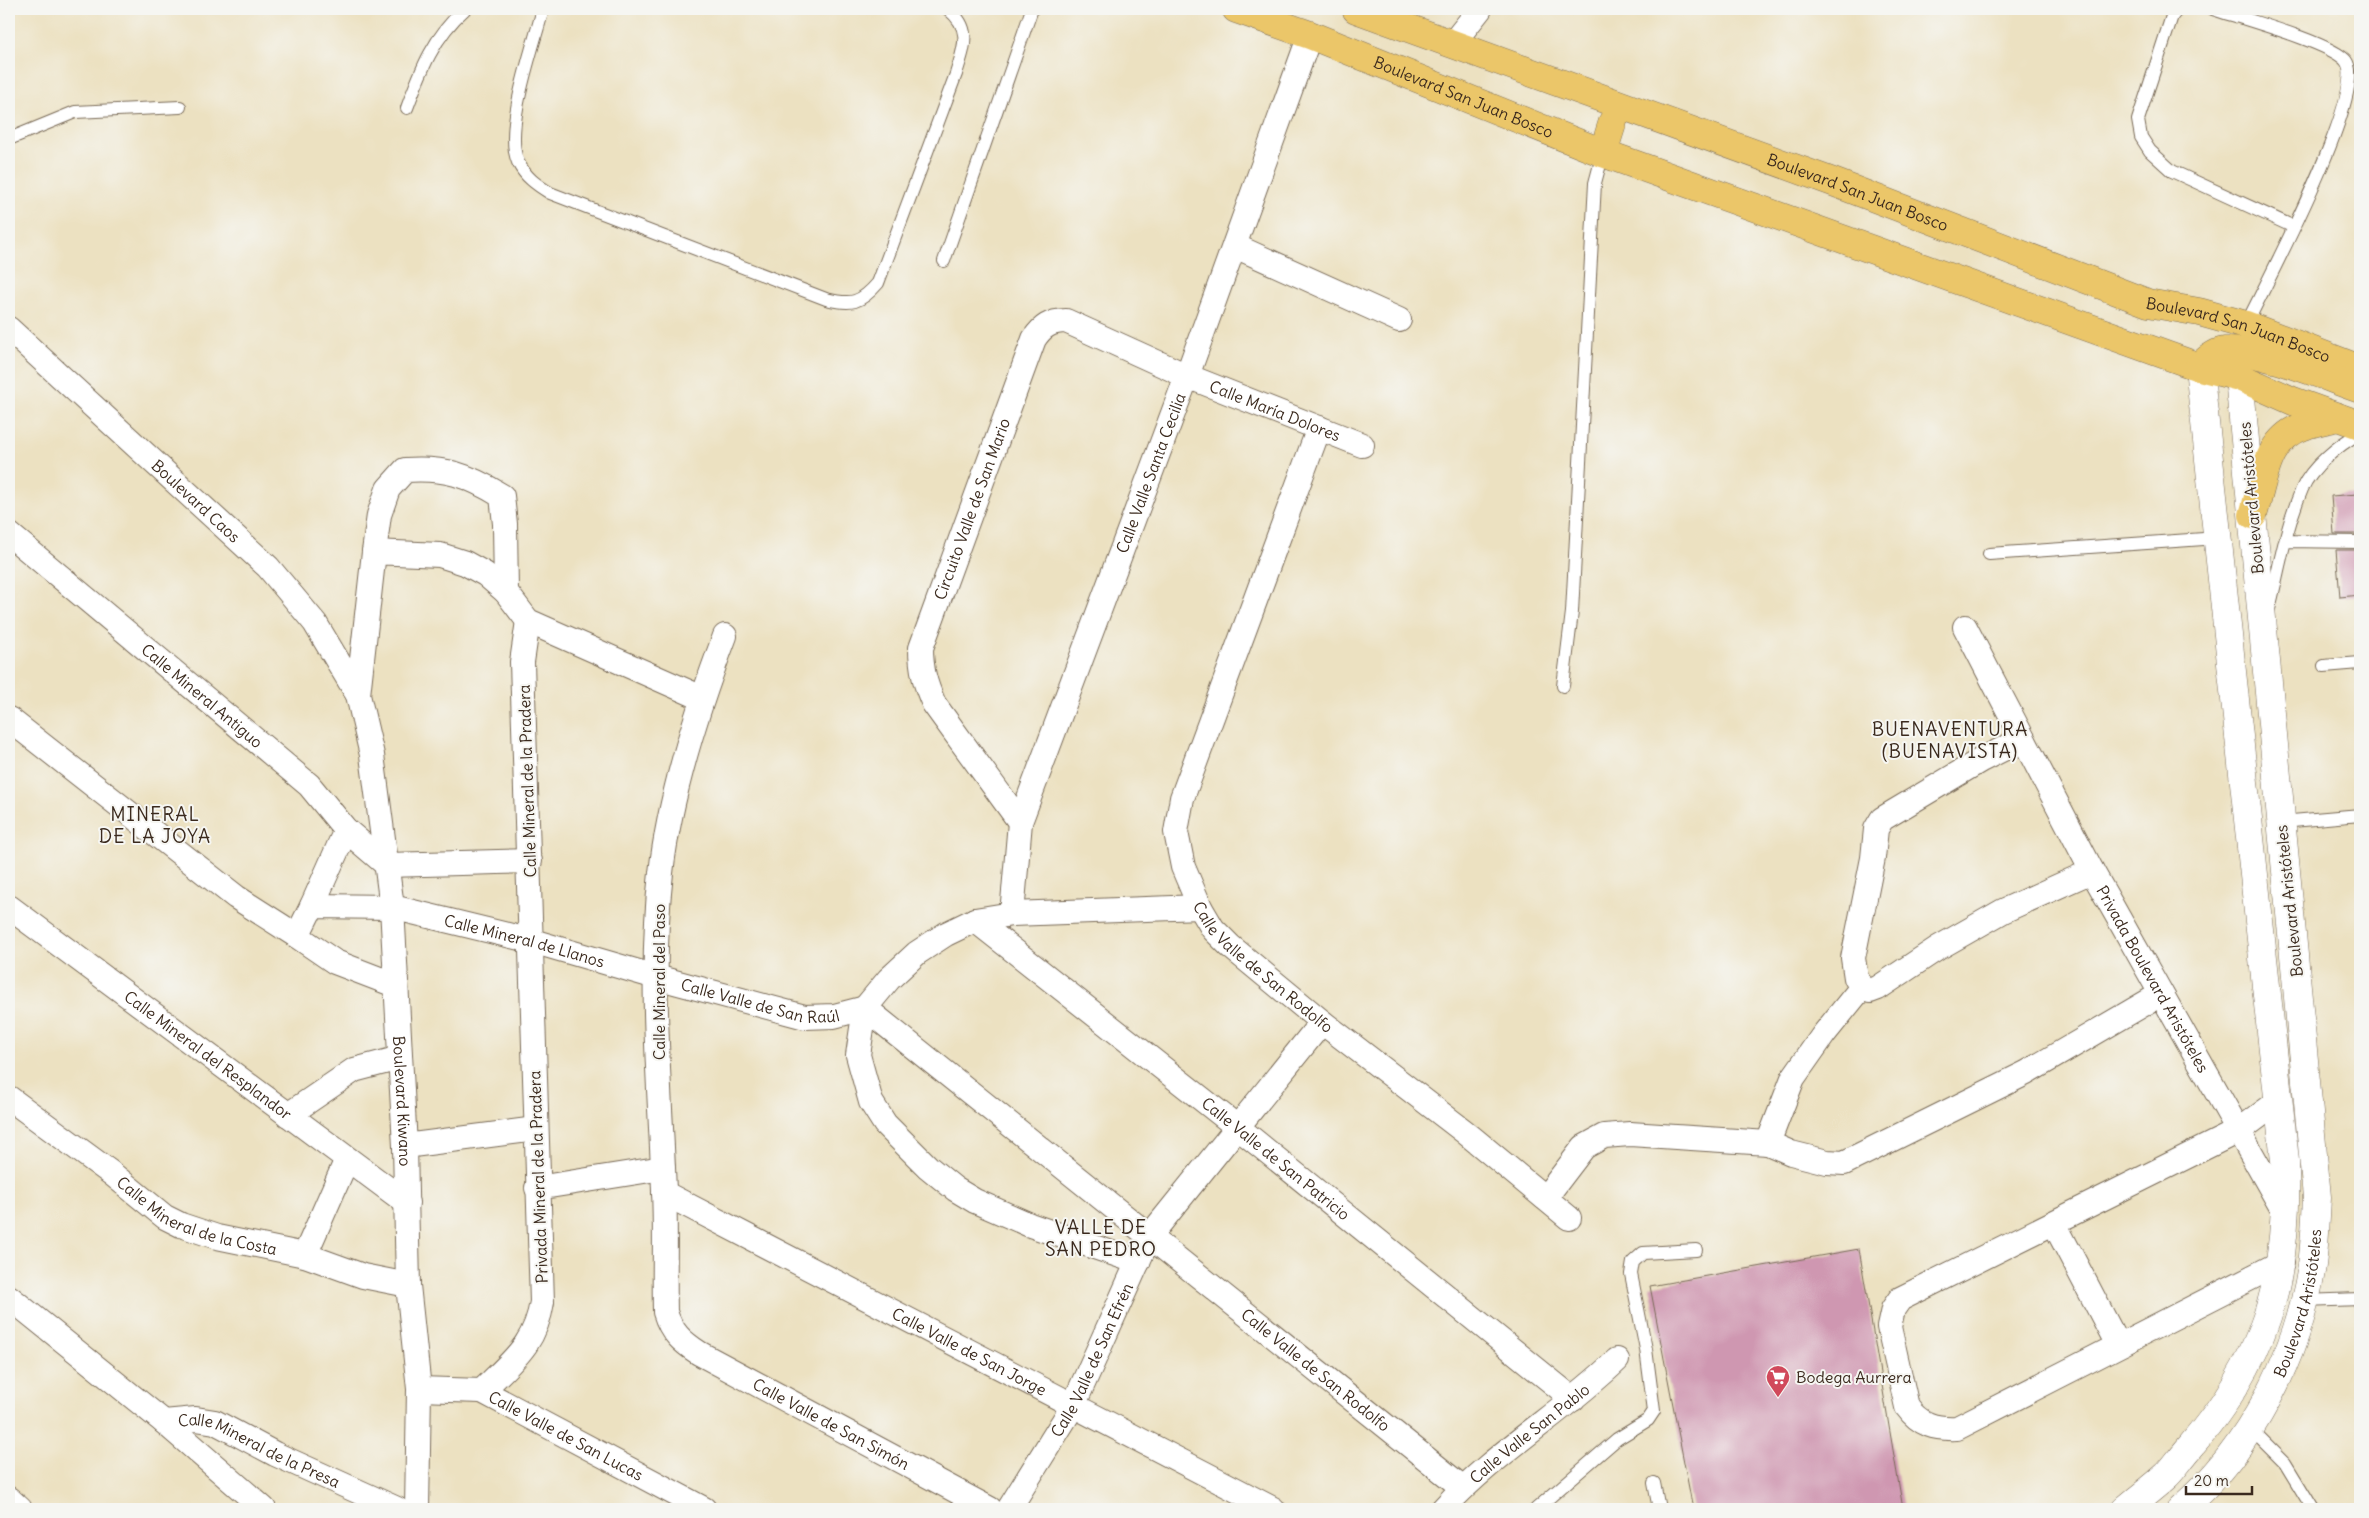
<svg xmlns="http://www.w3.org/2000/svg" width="2369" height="1518" viewBox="0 0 2369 1518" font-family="Delius,sans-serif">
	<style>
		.building { fill: #cf97b1 }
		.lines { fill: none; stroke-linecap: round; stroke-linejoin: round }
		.service-casing { stroke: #796a57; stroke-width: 14 }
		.minor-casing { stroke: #796a57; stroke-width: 26 }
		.tertiary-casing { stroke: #796a57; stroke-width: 29 }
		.primary-casing { stroke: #796a57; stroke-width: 29 }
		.service { stroke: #fff; stroke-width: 12 }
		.minor { stroke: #fff; stroke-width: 24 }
		.tertiary { stroke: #fff; stroke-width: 28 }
		.primary { stroke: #ebc669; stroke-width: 28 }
		.labels { text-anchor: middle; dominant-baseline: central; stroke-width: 4; stroke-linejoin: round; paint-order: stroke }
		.street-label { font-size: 16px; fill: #3b2a1e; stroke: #f6f6f2 }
		.poi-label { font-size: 16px; fill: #3b2a1e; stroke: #f6f6f2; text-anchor: start }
		.quarter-label { font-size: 19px; letter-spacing: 1px; fill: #3b2a1e; stroke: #f6f6f2 }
	</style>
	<rect width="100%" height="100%" fill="#f6f6f2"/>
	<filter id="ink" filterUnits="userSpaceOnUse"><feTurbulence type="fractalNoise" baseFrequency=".02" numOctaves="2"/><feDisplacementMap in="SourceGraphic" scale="10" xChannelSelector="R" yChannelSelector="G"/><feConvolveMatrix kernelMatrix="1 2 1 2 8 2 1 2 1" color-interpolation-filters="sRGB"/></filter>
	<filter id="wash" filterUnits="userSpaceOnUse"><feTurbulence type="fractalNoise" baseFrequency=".0096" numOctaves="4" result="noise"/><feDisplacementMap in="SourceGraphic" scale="20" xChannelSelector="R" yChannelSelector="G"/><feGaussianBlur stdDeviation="1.12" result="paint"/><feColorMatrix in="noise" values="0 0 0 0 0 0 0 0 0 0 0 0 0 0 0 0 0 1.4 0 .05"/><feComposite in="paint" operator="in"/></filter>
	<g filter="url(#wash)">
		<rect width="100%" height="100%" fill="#ece1c1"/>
		<g id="blocks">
			<path class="building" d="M2358 494 2360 534H2334L2331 496Z
				M2336 550H2360V595L2340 597Z
				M1859 1249 1903 1509H1693L1650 1286Z"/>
		</g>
	</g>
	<g filter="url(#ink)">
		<use href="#blocks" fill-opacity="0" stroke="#796a57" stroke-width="1"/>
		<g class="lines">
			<g class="service-casing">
				<path id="service" d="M543 9C534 45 503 129 518 162 525 177 537 185 550 193L826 299C851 305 860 304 878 283L956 74C964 47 973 29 948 9
					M2178 9 2172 16 2138 120 2141 137 2150 151 2172 171 2294 227
					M2213 9C2240 18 2332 43 2346 61 2369 91 2264 287 2246 325
					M407 108C421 70 434 36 465 9
					M9 139 75 112 180 107
					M944 261 1032 9
					M2286 541 2360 542
					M1989 554 2218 538
					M2269 609C2279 569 2286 526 2302 489 2311 467 2340 444 2360 433
					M2324 666 2360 663
					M1563 686 1572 612 1595 183 1603 153
					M2281 822 2360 815
					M2304 1301 2360 1299
					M2249 1427 2285 1463 2313 1509
					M1654 1483 1659 1509
					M1536 1509 1617 1439 1648 1420 1654 1411 1646 1349 1631 1274 1633 1262 1643 1253 1696 1250"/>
			</g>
			<g class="minor-casing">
				<g id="minor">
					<path d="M1453 43 1480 9"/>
					<path d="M1235 246 1399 320"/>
					<path id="s1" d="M9 329 268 567 315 623 358 695 372 755 392 907 405 1146 408 1285 419 1389 417 1509"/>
					<path id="s2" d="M1319 428 1182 798 1176 832 1183 867 1200 907 1213 929 1230 946 1322 1022 1465 1132 1569 1218"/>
					<path id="s3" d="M9 534 309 785 346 830 387 865 530 861"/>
					<path d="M374 552 379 515 388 489 405 470C445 467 468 475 502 496L505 524 506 592"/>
					<path id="s4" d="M1965 627 2092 871 2286 1215"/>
					<path id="s5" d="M725 636C697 710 670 793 661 873 649 976 660 1087 664 1191 666 1231 664 1271 665 1312 671 1332 682 1342 699 1353L990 1509"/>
					<path d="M358 695 374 552 440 555 465 563 485 574 506 592 528 621 702 698"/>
					<path id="s6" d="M9 719 236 897 297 936 312 906 392 907 532 941 656 977 805 1017 834 1016 865 1008"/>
					<path d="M2023 739 1981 760 1882 819 1876 829 1873 858 1853 958 1856 978 1862 987 1870 991 1878 988 1938 948 2003 911 2092 871"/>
					<path id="s7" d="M1020 822 934 704C925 684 921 669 921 648L1034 339C1042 327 1050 321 1066 321L1187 376 1362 445"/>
					<path d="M312 906 346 830"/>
					<path id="s8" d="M9 907 407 1203"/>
					<path id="s9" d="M1012 914 1020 822 1187 376 1310 35"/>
					<path id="s10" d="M975 920 1236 1126 1573 1399"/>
					<path d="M297 936 335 962 395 985"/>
					<path id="s11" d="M865 1008 1463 1488"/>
					<path id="s12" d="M9 1098 111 1173 165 1217 181 1225 217 1237 305 1255 363 1276 408 1285"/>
					<path d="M2279 1101 2240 1130 1900 1299 1893 1309 1889 1327 1907 1407C1920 1425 1935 1429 1957 1428L2282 1262"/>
					<path d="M288 1115 354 1070 400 1058"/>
					<path d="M1768 1143 1793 1078 1824 1034 1862 987"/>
					<path d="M405 1146 536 1129"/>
					<path d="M537 1188 663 1168"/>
					<path id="s13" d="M664 1193 1273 1509"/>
					<path d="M1545 1198 1584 1147 1604 1136 1630 1134 1768 1143 1791 1153 1827 1162 1844 1163 2026 1073 2161 994"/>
					<path d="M2054 1223 2118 1345"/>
					<path d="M305 1255 347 1159"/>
					<path d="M1138 1262 1030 1225 975 1201 955 1189 928 1167 885 1124 871 1102 858 1055 865 1008 889 979 917 953 946 934 975 920 1012 914 1200 907"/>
					<path id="s14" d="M9 1297 164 1422 196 1419 215 1422 275 1454 397 1509"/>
					<path id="s15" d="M419 1389 482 1391 704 1509"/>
					<path d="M482 1391C511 1361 535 1346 542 1302L522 662 528 621"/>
					<path d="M164 1422 264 1509"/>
					<path d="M9 1499 20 1509"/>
					<path id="s16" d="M1009 1509 1073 1406 1149 1237 1322 1022"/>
					<path id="s17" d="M1443 1509C1494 1453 1562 1413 1617 1360"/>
				</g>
			</g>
			<g class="tertiary-casing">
				<g id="tertiary">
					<path d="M2126 1509C2139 1498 2154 1487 2167 1475 2174 1468 2180 1459 2186 1452 2266 1360 2289 1281 2285 1161L2199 367"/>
					<path id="s18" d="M2181 1509C2251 1448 2298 1356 2312 1265 2315 1242 2316 1219 2317 1197L2239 377"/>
				</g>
			</g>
			<g class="primary-casing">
				<g id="primary">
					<path id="s19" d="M1236 9 1310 35 1603 153 2199 367 2239 377 2293 401 2360 425"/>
					<path id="s20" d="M1356 9 1833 182 2148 303 2199 312 2246 325 2360 369"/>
					<path d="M1603 153 1613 121"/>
					<path d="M2199 367C2206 360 2215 352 2225 351 2261 349 2325 377 2360 389"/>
					<path d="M2253 515C2264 481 2265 439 2304 426 2315 422 2327 420 2338 417"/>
				</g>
			</g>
			<use href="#service" class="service"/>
			<use href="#minor" class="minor"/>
			<use href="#tertiary" class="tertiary"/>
			<use href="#primary" class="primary"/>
		</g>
	</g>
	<defs>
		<g id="supermarket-pin" transform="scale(1.25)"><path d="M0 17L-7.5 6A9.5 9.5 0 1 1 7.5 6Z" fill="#d1495b" stroke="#f6f6f2"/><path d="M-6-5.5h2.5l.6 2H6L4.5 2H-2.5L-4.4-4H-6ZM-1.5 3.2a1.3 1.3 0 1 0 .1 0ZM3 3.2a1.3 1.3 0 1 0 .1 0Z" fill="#fff"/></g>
	</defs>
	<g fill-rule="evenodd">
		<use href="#supermarket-pin" x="1778" y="1377"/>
	</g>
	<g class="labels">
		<g class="street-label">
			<text stroke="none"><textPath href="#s19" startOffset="244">Boulevard San Juan Bosco</textPath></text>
			<text stroke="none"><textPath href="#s20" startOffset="534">Boulevard San Juan Bosco</textPath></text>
			<text stroke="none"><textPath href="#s20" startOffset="939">Boulevard San Juan Bosco</textPath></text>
			<text stroke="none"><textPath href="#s7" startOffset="799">Calle María Dolores</textPath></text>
			<text stroke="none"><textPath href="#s9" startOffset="465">Calle Valle Santa Cecilia</textPath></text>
			<text transform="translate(2251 498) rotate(-95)">Boulevard Aristóteles</text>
			<text stroke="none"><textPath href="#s1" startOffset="254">Boulevard Caos</textPath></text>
			<text stroke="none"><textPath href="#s7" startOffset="352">Circuito Valle de San Mario</textPath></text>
			<text stroke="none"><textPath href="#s3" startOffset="252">Calle Mineral Antiguo</textPath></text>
			<text transform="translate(527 781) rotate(-92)">Calle Mineral de la Pradera</text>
			<text transform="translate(2289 901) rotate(-96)">Boulevard Aristóteles</text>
			<text stroke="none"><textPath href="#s6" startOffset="611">Calle Mineral de Llanos</textPath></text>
			<text stroke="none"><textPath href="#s2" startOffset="596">Calle Valle de San Rodolfo</textPath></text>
			<text stroke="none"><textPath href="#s4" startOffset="399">Privada Boulevard Aristóteles</textPath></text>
			<text transform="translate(659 982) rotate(-90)">Calle Mineral del Paso</text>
			<text stroke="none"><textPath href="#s6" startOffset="855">Calle Valle de San Raúl</textPath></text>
			<text stroke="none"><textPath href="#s8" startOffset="248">Calle Mineral del Resplandor</textPath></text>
			<text stroke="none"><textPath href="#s1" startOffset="918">Boulevard Kiwano</textPath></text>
			<text stroke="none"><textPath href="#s10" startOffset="384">Calle Valle de San Patricio</textPath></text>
			<text transform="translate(538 1177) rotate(-92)">Privada Mineral de la Pradera</text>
			<text stroke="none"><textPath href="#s12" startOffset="225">Calle Mineral de la Costa</textPath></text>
			<text stroke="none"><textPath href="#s18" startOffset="242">Boulevard Aristóteles</textPath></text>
			<text stroke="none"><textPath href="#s13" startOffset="344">Calle Valle de San Jorge</textPath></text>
			<text stroke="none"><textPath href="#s16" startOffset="171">Calle Valle de San Efrén</textPath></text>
			<text stroke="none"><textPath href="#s11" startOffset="578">Calle Valle de San Rodolfo</textPath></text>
			<text stroke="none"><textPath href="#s5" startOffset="890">Calle Valle de San Simón</textPath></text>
			<text stroke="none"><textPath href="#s17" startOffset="115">Calle Valle San Pablo</textPath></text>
			<text stroke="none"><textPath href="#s15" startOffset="158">Calle Valle de San Lucas</textPath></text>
			<text stroke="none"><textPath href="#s14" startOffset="301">Calle Mineral de la Presa</textPath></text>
		</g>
		<g class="poi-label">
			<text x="1796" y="1377">Bodega Aurrera</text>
		</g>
		<g class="quarter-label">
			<text x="1950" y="729">BUENAVENTURA<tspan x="1950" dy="22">(BUENAVISTA)</tspan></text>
			<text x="155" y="814">MINERAL<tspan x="155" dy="22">DE LA JOYA</tspan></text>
			<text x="1101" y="1227">VALLE DE<tspan x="1101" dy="22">SAN PEDRO</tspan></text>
		</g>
	</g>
	<rect width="2369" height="1518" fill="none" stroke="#f6f6f2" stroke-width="30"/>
	<path d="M2186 1486v8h66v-8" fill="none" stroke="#3b2a1e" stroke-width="2.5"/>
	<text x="2194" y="1486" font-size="15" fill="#3b2a1e" stroke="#f6f6f2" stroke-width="4" paint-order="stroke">20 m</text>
</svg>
